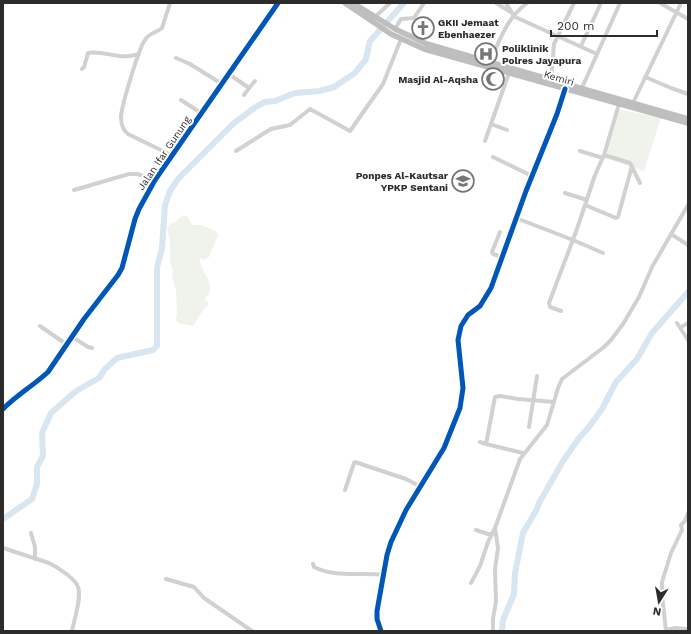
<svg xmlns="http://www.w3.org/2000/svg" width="691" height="634" viewBox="0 0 691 634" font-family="'Work Sans',sans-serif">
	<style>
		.green { fill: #f0f3eb }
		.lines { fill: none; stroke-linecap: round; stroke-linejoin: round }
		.river { stroke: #d7e6f0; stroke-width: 6 }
		.minor { stroke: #d1d1d1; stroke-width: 4 }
		.highway { stroke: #bebebe; stroke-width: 5.5 }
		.cycleway-casing { stroke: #fff; stroke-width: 8 }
		.cycleway { stroke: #0057b8; stroke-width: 5 }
		.labels { text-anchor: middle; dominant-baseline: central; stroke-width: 4; stroke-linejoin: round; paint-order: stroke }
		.poi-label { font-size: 10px; font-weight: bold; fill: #2c2c2c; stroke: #fff; text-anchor: start }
		.street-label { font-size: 10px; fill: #2c2c2c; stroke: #fff }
	</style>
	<rect width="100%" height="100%" fill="#fff"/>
	<path class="green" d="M618 109 661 118 644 171 605 158Z
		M183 215 188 217 192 225H201L216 231 218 235 209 257 204 260 201 258 200 261C202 275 215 280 208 296H206L205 299 209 304 203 310 193 326 178 323 176 319 177 312 176 289 172 278 173 270 170 264V243L167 227 172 222 174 223Z"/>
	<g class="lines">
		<path class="river" d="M3 519 32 499 37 484V467L43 456 42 433 51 413 76 391 99 378 105 369 117 358 153 350 157 346V268L162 248 165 205 170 191 178 179 234 123 257 106 265 102 275 101 295 93 320 91 334 87 355 73 366 59 370 41 404 3
			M502 631 503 620 514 594 515 573 523 533 537 509 539 503 563 461 579 438 589 427 602 409 616 382 637 359 652 333 688 292"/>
		<path class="minor" d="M170 3 162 28C156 33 149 33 145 40 139 47 121 108 121 117 121 124 123 130 128 134L173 156
			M496 3 514 14
			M506 3 511 11
			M660 3 688 19
			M513 16 597 54
			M375 17 390 3
			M395 29 401 19 414 18 424 3
			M581 46 601 3
			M176 58 190 64 222 84
			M489 63C501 39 505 20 527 3
			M82 69 84 67 88 53C106 50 118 61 139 54
			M229 74 249 88 255 81
			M645 77 671 88 688 94
			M551 82 554 44 574 3
			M581 90 620 3
			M244 95 249 88
			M181 100 201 113
			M632 105 681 3
			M491 124 507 130
			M485 141 509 73
			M236 151 271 129 290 125 310 109 350 131 383 84 401 39
			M580 151 603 158
			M604 155 630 163 640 183
			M493 157 532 176
			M74 190 129 174H137L155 180
			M565 193 587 200
			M585 205 616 218 618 217 632 166
			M516 218 573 240 603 253
			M500 232 492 252 493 254 502 257
			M671 234 688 245
			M561 311 550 307 549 303 577 229 595 175 604 155 619 104
			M677 323 688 340
			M40 326 66 344
			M681 327 688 323
			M71 336 88 347 92 348
			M3 409C17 395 34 385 48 372L84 319 118 275 122 268 135 219 139 209 155 180 278 3
			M529 427 537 376
			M480 442 486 444
			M523 453 486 444 495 397 500 396 518 399 554 402
			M345 490 354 463 355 462 406 479 421 487
			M476 530 491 535
			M31 533 35 547V559
			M3 548 49 563C57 567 76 579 78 587 82 597 74 620 72 631
			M313 564 314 567C335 578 361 572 383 575
			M166 579 194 587 204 598 252 631
			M471 583 480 566 488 542 495 528
			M666 630 675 628 688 629
			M381 631 377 619V611L387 555 391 542 406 510 444 448 460 408 463 388 458 340 461 326 468 315 480 306 491 288 526 191 557 114 565 89
			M493 631V618L496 602 495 569 498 548 495 528 520 459 547 425 558 388 562 379 604 347 611 340 623 324 639 297 652 267 688 205
			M666 631 662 595V582L671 553 682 530 681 525 685 521 688 513"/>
		<path class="highway" d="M345 3 391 34 424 49 688 123
			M353 3 395 29 427 44 688 119"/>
		<g class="cycleway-casing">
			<path id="cycleway" d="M3 409C17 395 34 385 48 372L84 319 118 275 122 268 135 219 139 209 155 180 278 3
				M381 631 377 619V611L387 555 391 542 406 510 444 448 460 408 463 388 458 340 461 326 468 315 480 306 491 288 526 191 557 114 565 89"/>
		</g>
		<use href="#cycleway" class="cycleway"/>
	</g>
	<defs>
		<g id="church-ring" transform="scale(1.15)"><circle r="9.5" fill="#fff" stroke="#767676" stroke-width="1.5"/><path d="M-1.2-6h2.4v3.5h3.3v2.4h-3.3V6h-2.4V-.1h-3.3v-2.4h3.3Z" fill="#767676"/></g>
		<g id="hospital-ring" transform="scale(1.15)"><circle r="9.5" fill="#fff" stroke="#767676" stroke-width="1.5"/><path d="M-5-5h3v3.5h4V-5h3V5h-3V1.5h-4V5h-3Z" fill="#767676"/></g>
		<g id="mosque-ring" transform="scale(1.15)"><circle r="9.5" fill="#fff" stroke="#767676" stroke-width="1.5"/><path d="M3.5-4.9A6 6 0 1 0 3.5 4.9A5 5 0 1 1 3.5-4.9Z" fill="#767676"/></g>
		<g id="school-ring" transform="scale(1.15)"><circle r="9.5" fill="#fff" stroke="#767676" stroke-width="1.5"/><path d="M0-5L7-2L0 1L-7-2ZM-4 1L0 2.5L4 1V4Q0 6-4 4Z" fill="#767676"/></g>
	</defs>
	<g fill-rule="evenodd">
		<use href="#church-ring" x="423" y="28"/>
		<use href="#hospital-ring" x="486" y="54"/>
		<use href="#mosque-ring" x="493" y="79"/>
		<use href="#school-ring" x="463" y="181"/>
	</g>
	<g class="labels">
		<g class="poi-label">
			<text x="438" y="22">GKII Jemaat<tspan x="438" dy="12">Ebenhaezer</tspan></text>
			<text x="502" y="48">Poliklinik<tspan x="502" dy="12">Polres Jayapura</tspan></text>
			<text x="478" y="79" text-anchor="end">Masjid Al-Aqsha</text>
			<text x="448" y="175" text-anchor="end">Ponpes Al-Kautsar<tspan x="448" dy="12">YPKP Sentani</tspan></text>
		</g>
		<g class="street-label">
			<text transform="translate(559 78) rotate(16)">Kemiri</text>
			<text transform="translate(164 153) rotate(-56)">Jalan Ifar Gunung</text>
		</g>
	</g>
	<rect width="691" height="634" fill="none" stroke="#2c2c2c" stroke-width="8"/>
	<g transform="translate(659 602) rotate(191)" stroke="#ffffff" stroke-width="3" paint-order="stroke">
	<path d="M0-3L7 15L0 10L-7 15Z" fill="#2c2c2c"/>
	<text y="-6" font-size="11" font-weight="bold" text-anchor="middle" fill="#2c2c2c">N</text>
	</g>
	<path d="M551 30v6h106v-6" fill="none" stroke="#2c2c2c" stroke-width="2"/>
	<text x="557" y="30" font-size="12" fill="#2c2c2c" stroke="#ffffff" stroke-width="3" paint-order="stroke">200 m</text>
</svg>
